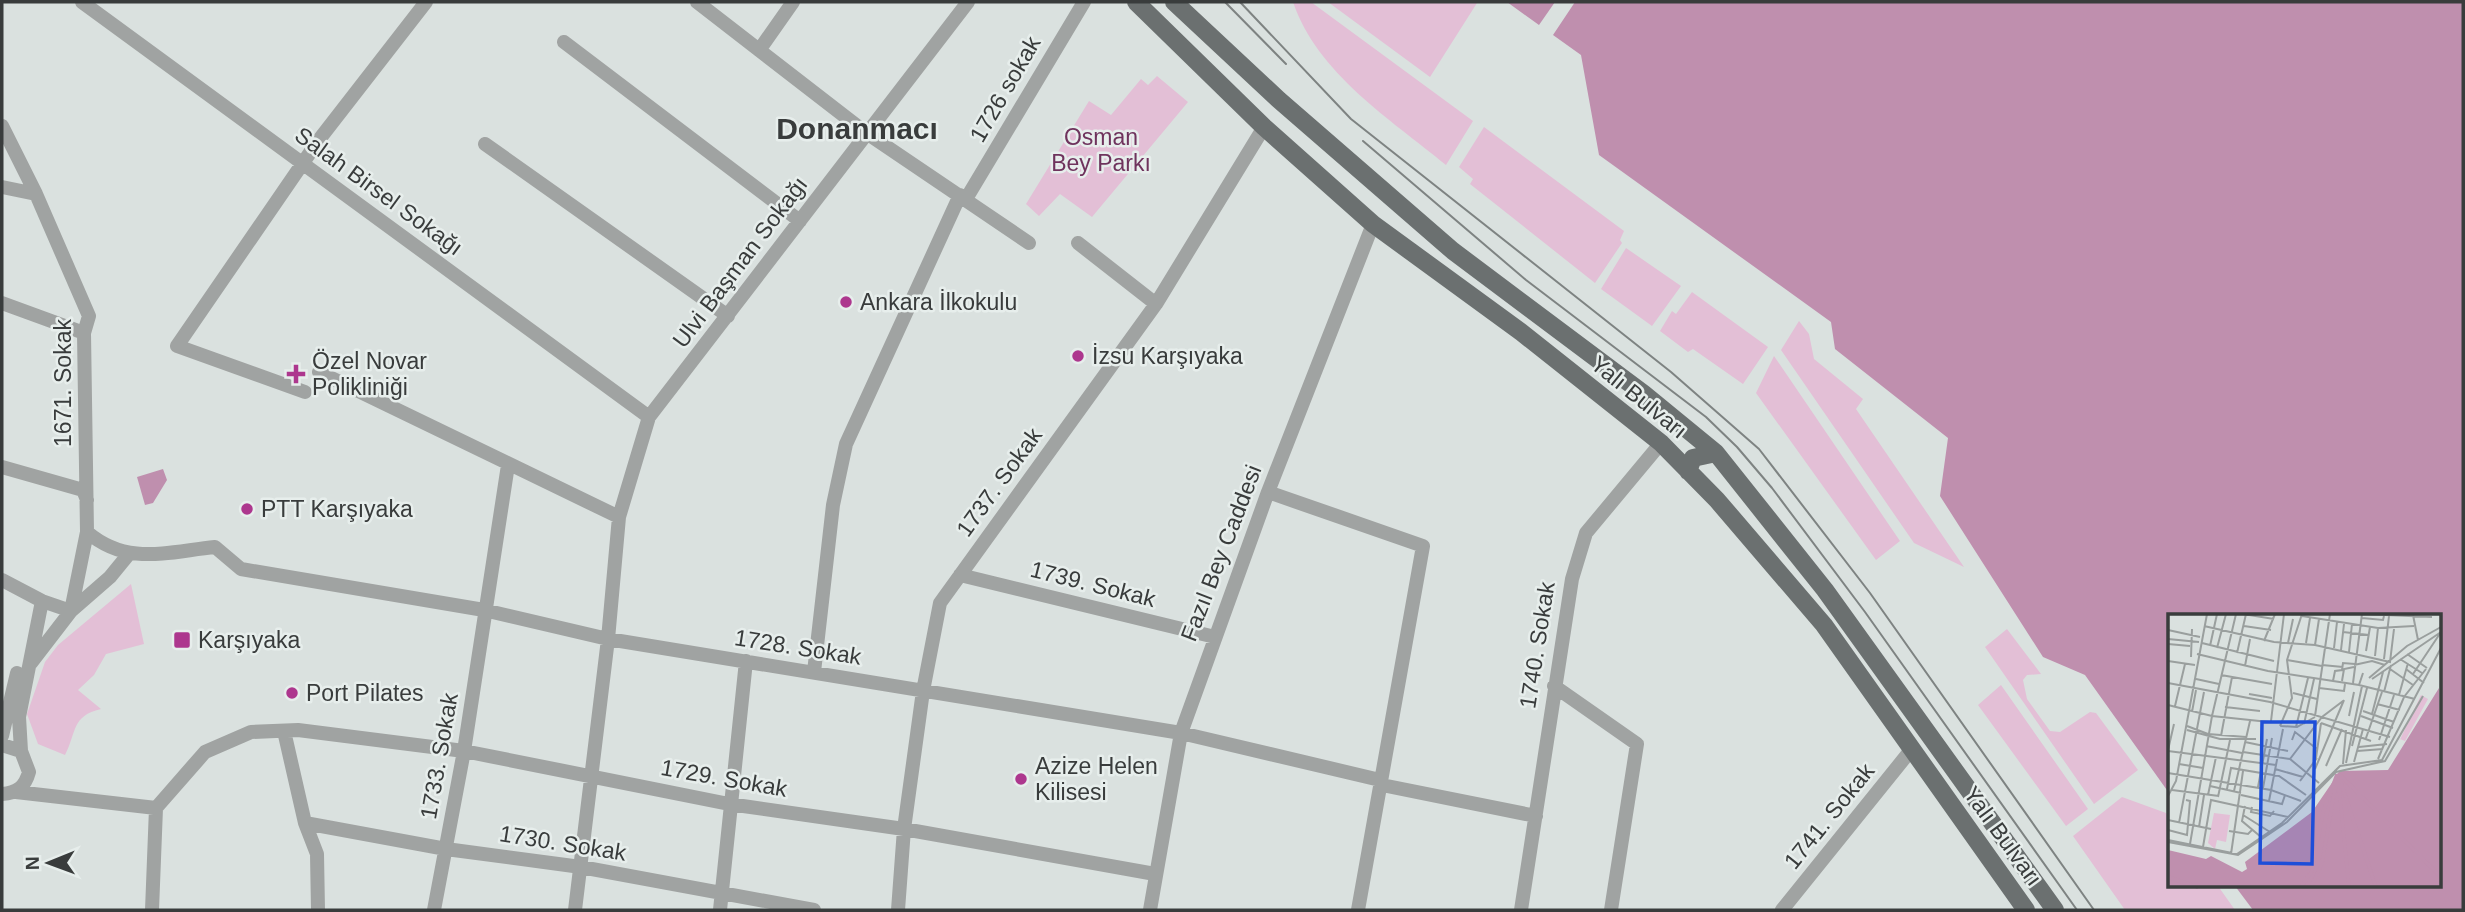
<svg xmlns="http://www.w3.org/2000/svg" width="2465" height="912" viewBox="0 0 2465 912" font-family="Helvetica,sans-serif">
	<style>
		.green { fill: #e3bfd6 }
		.water { fill: #bf8fae }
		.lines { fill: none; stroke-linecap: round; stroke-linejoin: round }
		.street { stroke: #a0a3a2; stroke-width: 14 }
		.primary { stroke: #6b7070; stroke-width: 18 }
		.tram { stroke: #7e8382; stroke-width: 2 }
		.poi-dot { fill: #ad378e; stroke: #e7eeec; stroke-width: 2.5 }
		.labels { text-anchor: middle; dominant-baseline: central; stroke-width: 5; stroke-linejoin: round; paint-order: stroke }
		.street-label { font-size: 23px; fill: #393c3c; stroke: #e7eeec }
		.park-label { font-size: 23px; fill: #6f335d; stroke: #e7eeec }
		.poi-label { font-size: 23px; fill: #393c3c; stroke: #e7eeec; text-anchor: start }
		.district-label { font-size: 30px; font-weight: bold; fill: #393c3c; stroke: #e7eeec }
		.inset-river { fill: none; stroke: #bf8fae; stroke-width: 3.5 }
		.inset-road { fill: none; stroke: #9a9f9e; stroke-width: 2 }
		.view { fill: #1d4ed8; fill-opacity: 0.15; stroke: #1d4ed8; stroke-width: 3.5 }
		.inset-edge { fill: none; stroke: #393c3c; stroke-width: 3.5 }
	</style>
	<rect width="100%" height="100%" fill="#dae1df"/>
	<path class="green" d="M1293 2H1311L1473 121 1446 165C1390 119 1317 73 1293 2Z
		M1328 2H1475L1477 3 1430 77Z
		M1157 76 1188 102 1092 217 1060 194 1039 216 1026 204 1089 101 1111 115 1141 79 1148 85Z
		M1484 127 1624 231 1620 240 1622 243 1595 283 1470 184 1473 179 1459 167Z
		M1626 248 1681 286 1652 326 1601 289Z
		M1692 292 1768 347 1743 384 1693 349 1688 352 1660 331 1672 311 1676 314Z
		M1799 321 1809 334 1814 359 1863 399 1856 409 1964 567 1914 543 1781 350Z
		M1774 356 1900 541 1876 560 1756 393Z
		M131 584 144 644 106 654 94 675 78 690 101 709C71 716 77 732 65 755L38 744 27 714 45 662 58 645Z
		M2007 629 2041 674 2027 675 2023 680 2027 699 2050 731 2060 732 2090 712 2096 713 2138 770 2094 804 1985 647Z
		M2001 685 2088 809 2066 826 1978 705Z
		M2122 797 2166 813 2169 817V886H2218L2235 910H2125L2073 836Z"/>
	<path class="water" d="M1507 2H1555L1539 25Z
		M1575 2H2463V910H2253L2235 886H2439V616H2169V793L2085 675 2043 657 1940 496 1948 438 1835 349 1831 322 1599 155 1581 55 1553 35Z
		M163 469 167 480 153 503 145 505 137 477Z"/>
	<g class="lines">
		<path class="street" d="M82 2 649 417
			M697 2 865 132 1029 243
			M564 42 800 221
			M760 49 793 2
			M2 126 36 194 89 316 84 333 87 532 71 611
			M485 144 728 316
			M2 187 36 194
			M966 199 1084 2
			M1078 243 1156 304
			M2 303 84 333
			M319 372 619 517
			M305 392 177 346 318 141 426 2
			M2 467 83 490 87 500
			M1268 492 1423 546 1358 910
			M87 532C127 566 166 552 215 547L241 569 484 610 608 639 1181 733 1380 780
			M960 575 1215 637
			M2 580 42 601 71 611
			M31 663 71 611 110 577 128 555
			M814 672 833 505 846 444 960 195
			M1554 686 1637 744 1611 910
			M284 731 305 823 317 854 318 910
			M2 736 17 673
			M2 745 21 751 29 772C25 787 17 793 2 794
			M21 751 19 717 42 601
			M1382 785 1536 816
			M16 792 156 808
			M305 823 446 849 581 867 814 910
			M152 910 156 808 205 752 251 732 298 730 464 751 729 804 904 829 1155 874
			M434 910 464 751 508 465
			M575 910 608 639 619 517 649 417 968 2
			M720 910 746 661
			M898 910 904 829 923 691 940 603 1156 304 1264 127
			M1150 910 1181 733 1268 492 1373 224
			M1521 910 1572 579 1586 533 1661 443
			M1782 910 1911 750"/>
		<path class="primary" d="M1136 2 1264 127 1373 224 1521 332 1661 443 1717 500 1824 625 2026 910
			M1174 2 1279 100 1453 251 1644 394 1716 453 1825 590 2055 910
			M1688 471 1693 458 1716 453"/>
		<path class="tram" d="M1225 2 1286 64
			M1240 2 1351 119 1671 372 1759 449 1870 593 2094 910
			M1363 141 1526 280 1706 417 1737 447 1772 488 1865 612 2077 910"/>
	</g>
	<g class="poi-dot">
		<circle cx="846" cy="302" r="7"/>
		<circle cx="1078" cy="356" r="7"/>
		<path d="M292.5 363.5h7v7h7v7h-7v7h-7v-7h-7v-7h7z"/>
		<circle cx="247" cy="509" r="7"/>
		<rect x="173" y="631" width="18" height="18" rx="3.5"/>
		<circle cx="292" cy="693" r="7"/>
		<circle cx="1021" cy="779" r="7"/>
	</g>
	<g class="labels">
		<g class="street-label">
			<text transform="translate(1005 89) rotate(-60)">1726 sokak</text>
			<text transform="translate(379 191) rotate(36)">Salah Birsel Sokağı</text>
			<text transform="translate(740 262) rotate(-53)">Ulvi Başman Sokağı</text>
			<text transform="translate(63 383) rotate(-90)">1671. Sokak</text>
			<text transform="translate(1639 397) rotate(39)">Yalı Bulvarı</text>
			<text transform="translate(999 482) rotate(-54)">1737. Sokak</text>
			<text transform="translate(1221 553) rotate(-69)">Fazıl Bey Caddesi</text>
			<text transform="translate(1093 584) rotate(14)">1739. Sokak</text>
			<text transform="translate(1537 645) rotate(-81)">1740. Sokak</text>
			<text transform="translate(798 647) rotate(9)">1728. Sokak</text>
			<text transform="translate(439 756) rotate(-80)">1733. Sokak</text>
			<text transform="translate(724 778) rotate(10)">1729. Sokak</text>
			<text transform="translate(1829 816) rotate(-51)">1741. Sokak</text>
			<text transform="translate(2003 836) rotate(54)">Yalı Bulvarı</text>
			<text transform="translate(563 843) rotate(9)">1730. Sokak</text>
		</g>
		<g class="park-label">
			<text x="1101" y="137">Osman<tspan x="1101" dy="26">Bey Parkı</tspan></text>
		</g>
		<g class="poi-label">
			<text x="860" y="302">Ankara İlkokulu</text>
			<text x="1092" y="356">İzsu Karşıyaka</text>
			<text x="312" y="361">Özel Novar<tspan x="312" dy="26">Polikliniği</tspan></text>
			<text x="261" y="509">PTT Karşıyaka</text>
			<text x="198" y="640">Karşıyaka</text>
			<text x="306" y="693">Port Pilates</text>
			<text x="1035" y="766">Azize Helen<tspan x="1035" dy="26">Kilisesi</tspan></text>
		</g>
		<g class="district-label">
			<text x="857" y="128">Donanmacı</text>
		</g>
	</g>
	<g transform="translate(2168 614)">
		<rect width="273" height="273" fill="#dae1df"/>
		<path d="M253 81 260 85 237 127 232 125 229 132ZM46 199 62 201 58 228 49 226 47 235 40 229Z" fill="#e3bfd6"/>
		<path d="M271 74 273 273H0V236L38 245 43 242 74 258 79 255 77 248 144 198 172 157 220 156Z" fill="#bf8fae"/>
		<path class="inset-river" d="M170 159 273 263M170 160 208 273M170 163 181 273M0 263 30 273M133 273 144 257 155 198 169 160M143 273 154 249 169 163"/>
		<path class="inset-road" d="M75 0 106 5M194 0 264 3M245 1 250 26M134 2 210 14 246 12M194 4 215 6 216 2M36 12 106 28M76 12 103 16M0 16 32 23M175 18 201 21M0 25 31 28M96 27 107 0M106 28 147 31 222 48 226 15M34 29 106 47M120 29 125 5M138 29 142 4M0 30 22 32M147 31 151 5M42 32 49 0M49 34 58 0M166 34 169 8M173 36 176 10M198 37 202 13M181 38 184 10M69 39 78 0M29 40 100 57 191 71M239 40 259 54M207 42 210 14M23 43 24 15M216 45 221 2M232 45 254 59M119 46 154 52M0 47 27 51M154 51 175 53M186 51 204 47 217 51M77 52 82 25M222 55 245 71M238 55 256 69M195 59 191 71 247 85M245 60 273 18M53 61 104 70M201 64 239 32 273 13M28 65 51 70M204 65 273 18M165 67 167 57 174 56 175 49 187 50M174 67 176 55 186 53M0 69 102 88 222 123M185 69 194 0M151 74 176 77 177 70M216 78 223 51M125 79 149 85M81 80 104 84M231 81 240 49M209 90 232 96M0 91 44 102 101 108M7 92 17 50M57 93 92 97M195 97 226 108M24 98 28 76M204 100 215 58M147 102 162 0M181 102 186 78M193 102 225 114M103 107 116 0M153 109 203 127M136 110 146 65M19 112 40 120 78 123M112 112 124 84 119 46 134 0M112 112 129 113 147 103M128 113 140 64M19 116 52 125H88M53 122 64 63M198 124 214 78M124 126 127 118 149 135M211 126 226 81M77 128 120 137M38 132 74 139M184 132 199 74M191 133 219 130M0 136 6 110M0 137 108 151M189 137 215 135M75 138 122 145 151 169M148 144 153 109M122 145 154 103 175 87M210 145 236 83 258 55M186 148 195 115M178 149 194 72M11 150 35 154M175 150 178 116M158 152 174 115M107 155 135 163M147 155 176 86M0 159 103 176 133 187M132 167 149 144M42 172 73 179M90 173 99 125M95 174 104 124M59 175 63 154 111 162 138 181M4 176 51 182M66 177 82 107M40 181 48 143M73 181 114 190 117 181M0 182 8 167 39 0M50 183 62 126M101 187 115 115M77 192 74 207 93 223M84 193 83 198 102 202 106 197M75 201 102 218M0 206 43 215M11 209 36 78M31 213 36 181M0 216 19 221 22 187 18 186M61 217 80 220 84 216M0 226 69 240 114 209 172 152 214 146 273 34M0 228 70 241 119 208 168 158 217 147 255 82M22 230 44 102 68 0M35 233 43 186 120 203M63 240 75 157"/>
		<path class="view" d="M94 108H147L144 250 92 249Z"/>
		<rect width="273" height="273" class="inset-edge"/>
	</g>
	<rect width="2465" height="912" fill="none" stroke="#393c3c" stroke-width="7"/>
	<g transform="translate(49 863) rotate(269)" stroke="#e7eeec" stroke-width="5" paint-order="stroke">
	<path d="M0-5L12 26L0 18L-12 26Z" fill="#393c3c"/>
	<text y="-10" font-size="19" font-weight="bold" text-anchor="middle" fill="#393c3c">N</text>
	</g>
</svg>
